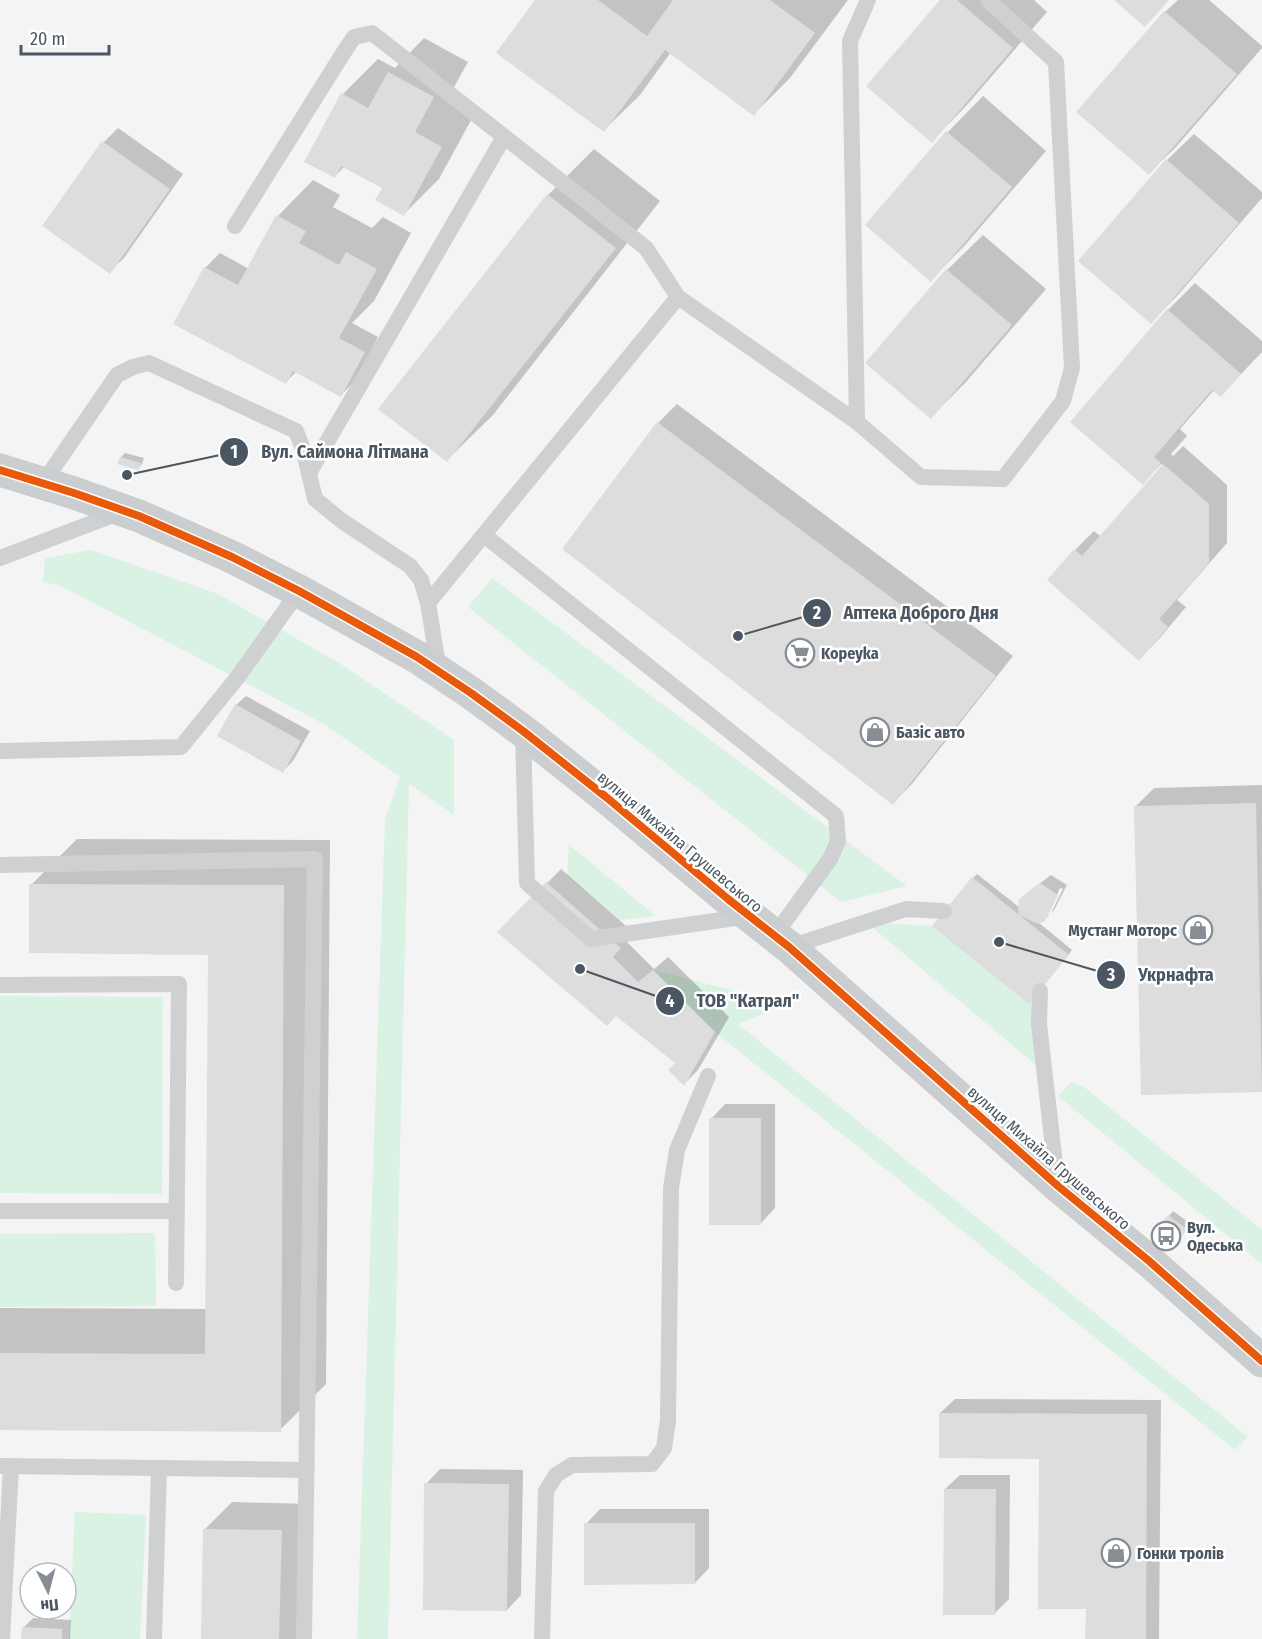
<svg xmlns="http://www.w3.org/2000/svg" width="1262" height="1639" viewBox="0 0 1262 1639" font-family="'Fira Sans Condensed',sans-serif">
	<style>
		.green { fill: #d9f2e3 }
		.shadow { fill: #0003 }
		.building { fill: #ddddde }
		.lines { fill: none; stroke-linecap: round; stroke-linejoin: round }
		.lane { stroke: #ced0d2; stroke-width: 16 }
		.primary { stroke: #caced1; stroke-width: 33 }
		.cycleway-casing { stroke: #fff; stroke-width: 11 }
		.cycleway { stroke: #e8590c; stroke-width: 8 }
		.labels { text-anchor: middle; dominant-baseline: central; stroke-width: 5; stroke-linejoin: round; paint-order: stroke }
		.poi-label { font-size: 16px; font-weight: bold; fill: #4a5661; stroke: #fff; text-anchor: start }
		.street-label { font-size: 16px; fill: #4a5661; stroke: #fff }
		.leader { fill: none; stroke: #4a5661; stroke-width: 2 }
		.callout-dot { fill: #4a5661; stroke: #fff; stroke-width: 2 }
		.mark-label { font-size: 18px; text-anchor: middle; font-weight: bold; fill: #fff }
		.callout-label { font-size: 18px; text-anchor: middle; font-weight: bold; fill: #4a5661; stroke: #fff; stroke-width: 5; stroke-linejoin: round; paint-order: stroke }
	</style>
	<rect width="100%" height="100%" fill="#f4f4f4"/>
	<path class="green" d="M91 550 218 594 339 663 454 740V815L409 784 388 1639H357L385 819 400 777 324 724 61 586 43 582 45 558Z
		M492 578 907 886 841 902 468 607Z
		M569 845 656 916 620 920 567 876Z
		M866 922 961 928 1028 983 1044 1072Z
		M653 970 786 1004 738 1024 1248 1437 1235 1450 715 1032Z
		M0 996 163 997 162 1194 0 1193Z
		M1071 1082 1083 1086 1262 1230V1264L1058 1096Z
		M155 1233 156 1306 0 1307V1234Z
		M75 1512 146 1515 140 1639H69Z"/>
	<path class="shadow" d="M537 0H848L790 78 754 114 671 52 640 95 604 130Z
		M942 0H1034L1047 12 967 105 932 141Z
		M1178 0H1209L1262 46V48L1176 147 1149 173 1165 12Z
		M424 38 468 62 449 96 476 111 439 179 404 214 384 187 345 166 335 176 343 94 378 59 395 68Z
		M983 96 1046 151 966 244 931 280 867 225 948 132Z
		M118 128 183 174 124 258 109 272 104 142Z
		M1194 134 1262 192V198L1178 295 1151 322 1167 160Z
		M594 149 660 201 493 415 447 460 548 195Z
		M313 180 340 195 333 207 372 228 383 217 411 233 374 301 352 323 378 337 355 381 341 395 297 371 286 382 205 268 220 253 249 269 278 216Z
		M983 235 1046 289 966 382 931 417 867 363 947 270Z
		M1195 283 1262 341V352L1221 395 1214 390 1180 429 1187 436 1171 454 1173 456 1183 446 1227 485V543L1177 600 1186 607 1158 640 1139 659 1075 550 1094 531 1101 537 1163 466 1161 464 1143 483 1168 310Z
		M677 404 1013 656 912 784 893 803 658 423Z
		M125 453 144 458 142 464 138 469 121 457Z
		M246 696 310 731 293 761 283 771 236 705Z
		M1262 785V1090L1143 1093 1135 807 1154 788Z
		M77 839 330 840 326 1384 280 1430 0 1429V1308L207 1309 209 953 31 885Z
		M561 869 634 933 626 941 654 969 668 957 729 1017 698 1070 684 1084 677 1063 616 1014 499 932Z
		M977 874 1019 907 1021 900 1031 890 1051 875 1067 885 1054 910 1051 913 1063 889 1060 888 1047 915H1049L1044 920 1038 922 1072 950 1033 998 973 878Z
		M725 1104H775V1208L761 1223 711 1119Z
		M1173 1211 1191 1224 1183 1233 1166 1220Z
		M955 1399 1161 1400 1159 1639H1087V1607L1040 1458 940 1413Z
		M440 1469 523 1470 521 1595 507 1610 426 1484Z
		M960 1475H1010L1009 1599 995 1613 945 1489Z
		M232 1502 308 1504 305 1639H202L205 1529Z
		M600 1509H709V1568L695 1583 586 1524Z
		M33 1618 71 1620 70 1639H23V1628Z"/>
	<path class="building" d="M535 0H598L647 36 673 0H770L815 33 754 116 665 50 604 132 496 53Z
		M940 0H957L1013 48 932 143 866 86Z
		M1114 0H1169L1145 27Z
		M1164 11 1237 74 1149 175 1076 112Z
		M388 72 434 97 415 132 442 147 404 216 375 200 382 188 341 166 335 178 304 162 341 93 368 108Z
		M946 131 1012 187 931 282 865 225Z
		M102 141 170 189 110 274 42 226Z
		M1166 159 1239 223 1151 324 1078 261Z
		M547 194 616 248 447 462 378 409Z
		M276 215 306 231 299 243 339 265 346 252 377 269 339 338 365 352 341 397 293 371 286 384 173 324 204 267 238 285Z
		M946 269 1012 325 931 419 865 363Z
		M1167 309 1241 374 1221 397 1212 390 1154 457 1161 463 1143 485 1070 422Z
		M657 422 996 676 893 805 562 549Z
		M120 457 141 463 138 470 117 464Z
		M1163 464 1209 504V563L1159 619 1168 627 1139 661 1047 580 1074 549 1082 556Z
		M235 704 301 741 283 773 217 736Z
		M1256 803 1262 1092 1141 1095 1134 806Z
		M972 877 1069 955 1029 1004 932 926Z
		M546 882 621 948 613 957 638 982 653 970 715 1032 684 1086 668 1070 675 1063 616 1016 607 1026 497 932Z
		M1040 883 1058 895 1045 921 1038 924 1019 915 1018 907 1019 899Z
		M29 884 284 885 281 1432 0 1430V1353L205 1354 208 955 29 953Z
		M709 1118H761V1225H709Z
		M1168 1215 1187 1229 1183 1235 1163 1221Z
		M939 1413 1147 1414 1146 1639H1085L1086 1609H1038L1039 1459 939 1458Z
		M424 1483 509 1484 507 1611 423 1610Z
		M944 1489H996L995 1615H943Z
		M584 1523H695V1584L584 1585Z
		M203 1529 282 1530 279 1639H201Z
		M22 1627 62 1629V1639H21Z"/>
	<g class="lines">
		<path class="lane" d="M868 0 850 41 857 422 921 477 1003 479 1063 401 1072 368 1056 62 988 0
			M235 226 342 55 354 37 372 33 646 248 678 297 857 422
			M309 473 504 137
			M43 483 117 375 133 367 149 363 296 431 304 452 315 499 342 521 410 566 421 580 428 603 439 671
			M484 535 836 816 838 841 830 859 774 936
			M0 558 121 512
			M428 603 678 297
			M523 732 527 883 591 939 749 916
			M0 751 181 747 237 678 299 591
			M0 865 315 859 304 1639
			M789 947 906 909 944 911
			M0 985 179 984 176 1283
			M1040 991 1039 1024 1057 1182
			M0 1211H177
			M0 1466 159 1468 154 1639
			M159 1468 307 1470
			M2 1639 11 1466
			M542 1639 546 1491 556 1475 572 1465 652 1464 664 1448 668 1420 671 1188 677 1150 708 1076"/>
		<path class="primary" d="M0 470 74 493 139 516 232 557 299 591 417 657 471 693 523 731 606 797 728 899 789 947 1058 1186 1149 1261 1262 1361"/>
		<g class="cycleway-casing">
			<path id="cycleway" d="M0 470 74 493 139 516 232 557 299 591 417 657 471 693 523 731 606 797 728 899 789 947 1058 1186 1149 1261 1262 1361"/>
		</g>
		<use href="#cycleway" class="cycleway"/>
	</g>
	<defs>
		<g id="supermarket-ring" transform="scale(1.5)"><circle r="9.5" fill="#fff" stroke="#868d94" stroke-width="1.5"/><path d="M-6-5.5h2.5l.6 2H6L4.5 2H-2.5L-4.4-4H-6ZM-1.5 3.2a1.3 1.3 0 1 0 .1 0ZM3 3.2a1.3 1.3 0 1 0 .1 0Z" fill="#868d94"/></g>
		<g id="shop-ring" transform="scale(1.5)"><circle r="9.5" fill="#fff" stroke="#868d94" stroke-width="1.5"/><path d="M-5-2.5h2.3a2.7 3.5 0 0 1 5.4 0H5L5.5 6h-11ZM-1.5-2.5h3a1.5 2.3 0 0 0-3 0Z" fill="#868d94"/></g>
		<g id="bus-ring" transform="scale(1.5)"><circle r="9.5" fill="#fff" stroke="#868d94" stroke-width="1.5"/><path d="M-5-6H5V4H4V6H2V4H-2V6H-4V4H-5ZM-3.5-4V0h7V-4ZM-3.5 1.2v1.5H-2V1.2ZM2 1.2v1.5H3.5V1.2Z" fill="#868d94"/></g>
	</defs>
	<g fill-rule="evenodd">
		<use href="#supermarket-ring" x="800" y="653"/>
		<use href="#shop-ring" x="875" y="732"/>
		<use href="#shop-ring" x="1198" y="930"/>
		<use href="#bus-ring" x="1166" y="1236"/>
		<use href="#shop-ring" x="1116" y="1553"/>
	</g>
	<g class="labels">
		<g class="poi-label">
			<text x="821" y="653">Kopeyka</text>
			<text x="896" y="732">Базіс авто</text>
			<text x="1177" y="930" text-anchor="end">Мустанг Моторс</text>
			<text x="1187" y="1227">Вул.<tspan x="1187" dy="18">Одеська</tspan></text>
			<text x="1137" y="1553">Гонки тролів</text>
		</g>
		<g class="street-label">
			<text transform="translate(680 842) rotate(40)">вулиця Михайла Грушевського</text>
			<text transform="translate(1049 1158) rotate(41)">вулиця Михайла Грушевського</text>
		</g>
	</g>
	<path class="leader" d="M127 475L234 452M738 636L817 613M999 942L1111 975M580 969L670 1001"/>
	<g class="callout-dot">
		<circle cx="127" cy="475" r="6"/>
		<circle cx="738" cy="636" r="6"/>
		<circle cx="999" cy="942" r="6"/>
		<circle cx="580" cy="969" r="6"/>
		<circle cx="234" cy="452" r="15"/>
		<circle cx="817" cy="613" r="15"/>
		<circle cx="1111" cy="975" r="15"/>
		<circle cx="670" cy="1001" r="15"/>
	</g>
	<g class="mark-label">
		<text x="234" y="458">1</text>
		<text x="817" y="619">2</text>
		<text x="1111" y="981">3</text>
		<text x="670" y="1007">4</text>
	</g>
	<g class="callout-label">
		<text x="345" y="458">Вул. Саймона Літмана</text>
		<text x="921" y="619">Аптека Доброго Дня</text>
		<text x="1176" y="981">Укрнафта</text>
		<text x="748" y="1007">ТОВ "Катрал"</text>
	</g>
	<g transform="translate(48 1591) rotate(174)"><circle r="28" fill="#ffffff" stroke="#b7bbc0" stroke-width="1.5"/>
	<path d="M0-4.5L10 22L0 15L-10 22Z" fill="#868d94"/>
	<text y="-9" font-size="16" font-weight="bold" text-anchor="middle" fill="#4a5661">Пн</text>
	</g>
	<path d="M21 45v9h88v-9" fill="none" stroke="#4a5661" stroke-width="3"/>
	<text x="30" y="45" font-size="18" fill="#4a5661" stroke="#ffffff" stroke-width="4.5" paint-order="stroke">20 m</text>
</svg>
